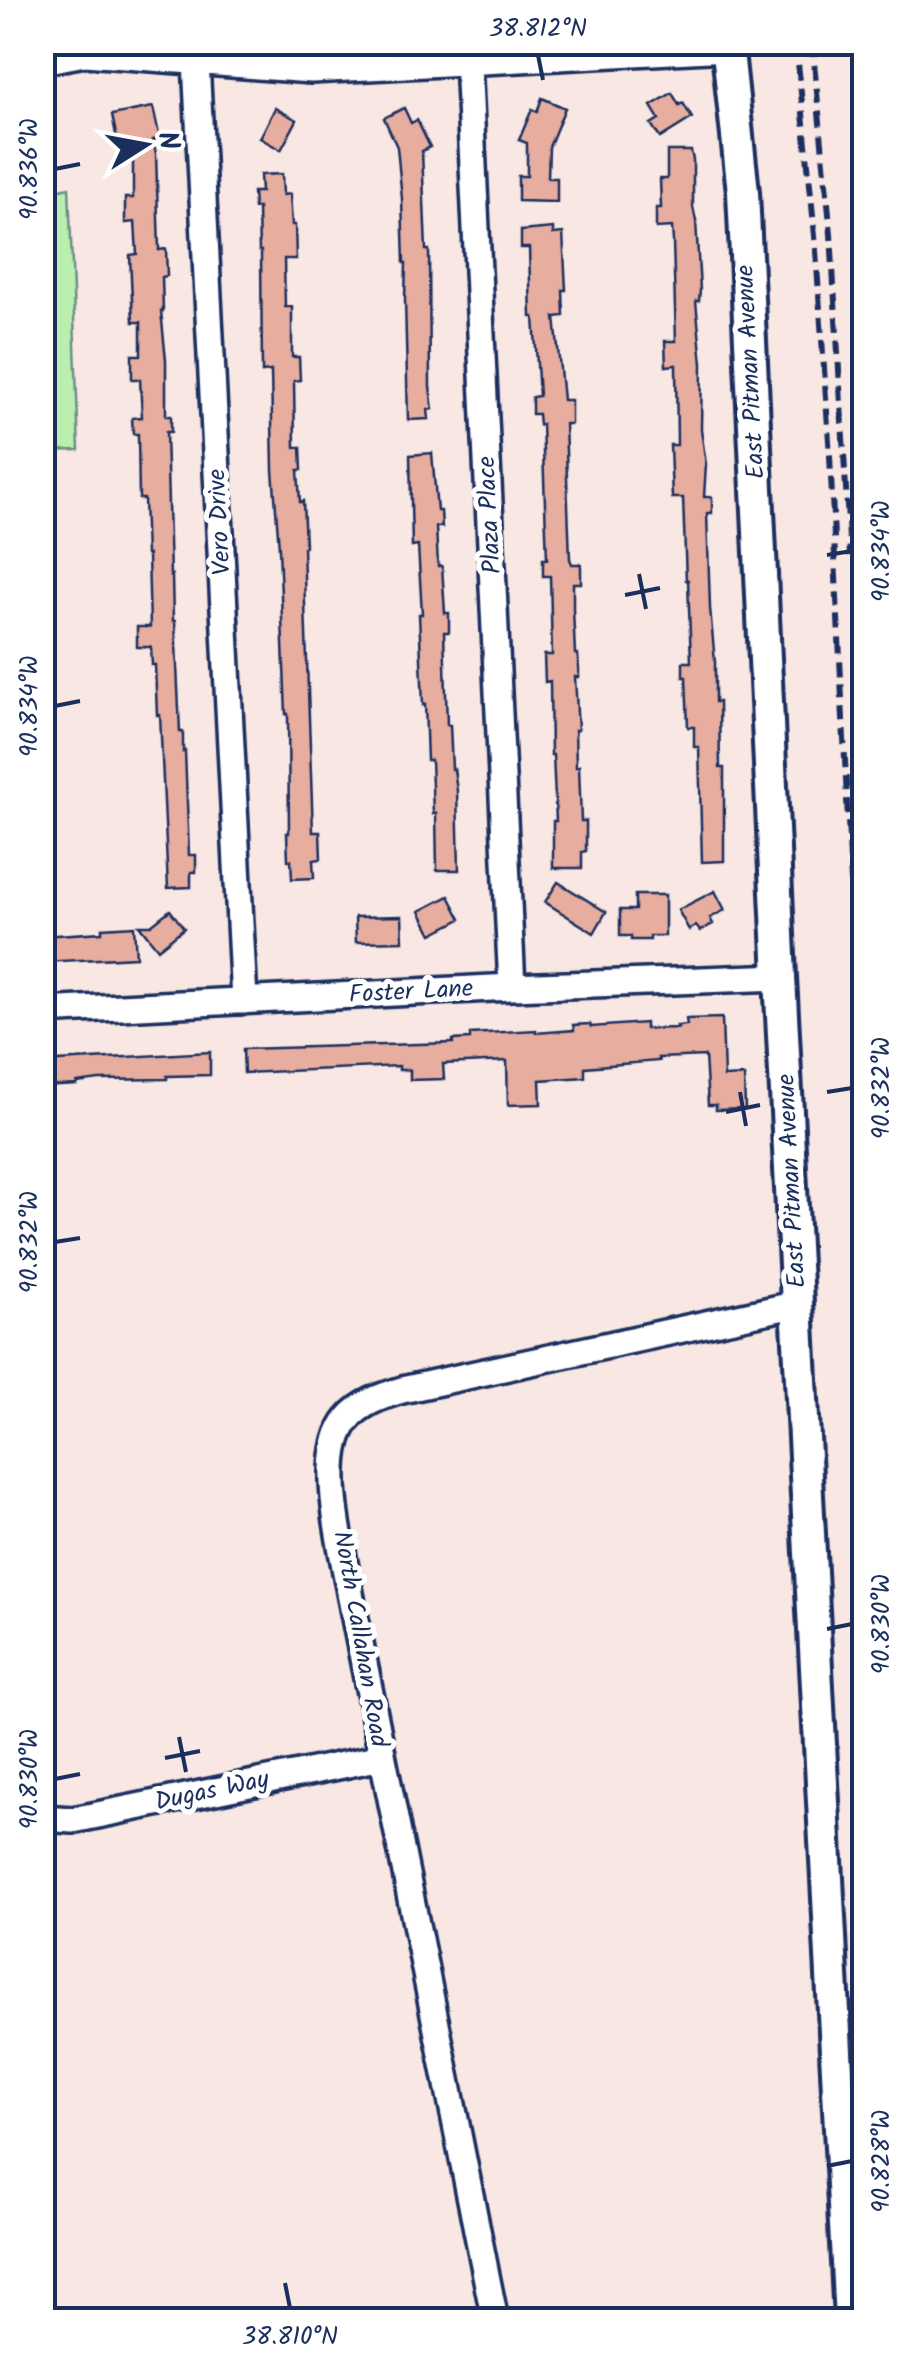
<svg xmlns="http://www.w3.org/2000/svg" width="907" height="2363" viewBox="0 0 907 2363" font-family="Kalam,sans-serif">
	<style>
		.green { fill: #bbefb0; stroke: #6b8f87; stroke-width: 2.5 }
		.building { fill: #e7aea0; stroke: #1b2f5e; stroke-width: 2.5 }
		.lines { fill: none; stroke-linecap: round; stroke-linejoin: round }
		.minor-casing { stroke: #1b2f5e; stroke-width: 32 }
		.tertiary-casing { stroke: #1b2f5e; stroke-width: 38 }
		.minor { stroke: #fff; stroke-width: 25 }
		.tertiary { stroke: #fff; stroke-width: 30 }
		.rail { stroke: #1b2f5e; stroke-width: 6; stroke-dasharray: 15 8; stroke-linecap: butt }
		.ticks { fill: none; stroke: #1b2f5e; stroke-width: 4 }
		.labels { text-anchor: middle; dominant-baseline: central; stroke-width: 10; stroke-linejoin: round; paint-order: stroke }
		.street-label { font-size: 25px; fill: #1b2f5e; stroke: #fff }
		.neatline { fill: none; stroke: #1b2f5e; stroke-width: 4 }
		.ticks-label { font-size: 25px; text-anchor: middle; fill: #1b2f5e }
	</style>
	<rect width="100%" height="100%" fill="#f8e7e2"/>
	<filter id="ink" filterUnits="userSpaceOnUse"><feTurbulence type="fractalNoise" baseFrequency=".01" numOctaves="2"/><feDisplacementMap in="SourceGraphic" scale="20" xChannelSelector="R" yChannelSelector="G"/><feConvolveMatrix kernelMatrix="1 2 1 2 8 2 1 2 1" color-interpolation-filters="sRGB"/></filter>
	<g filter="url(#ink)">
		<path class="green" d="M69 187 79 450 43 451V193Z"/>
		<path class="building" d="M672 93 679 105 683 103 692 118 660 138 651 124 659 119 651 106Z
			M542 98 565 108 549 147 548 178H557V202L518 201V176H527V143L519 140 532 109 537 112Z
			M153 107 160 139 153 140 156 154 159 250 166 249 167 276 162 277 163 311H161L166 360V416H171V432H166L170 576 172 575 173 621H175L180 732H183V752L185 751 189 855H196V872H191V887L168 888 160 715H157L155 665H152L151 647H137V627H150L148 555H146L144 499H139L138 434H133L132 418 142 417 140 379H132V355H141V322H133L130 255 137 254 135 222 125 223V198H133V158L127 159 125 148 119 149 112 115Z
			M275 108 297 120 281 150 260 138Z
			M404 108 411 123 417 120 430 147 422 151 426 250H429L430 387 433 409 428 410 429 419 408 420 405 299 406 263H404L402 199 397 147 384 118Z
			M667 151H691L693 160V207L696 221 700 290 699 301H696L702 364 701 430 706 464 704 497H712V513H707L710 608 715 662V702H719L720 768H724V861L702 862 699 747H694V727H688L686 677H683V662H691L688 580H686L683 498H672L670 445H677L676 365 666 366 665 341H676L673 241 672 227 656 228V208H661L660 179H667Z
			M282 174 283 195 290 194 292 225H295L296 259H284L285 307H292V357H299L300 380 294 381 295 447H301L302 470H298L300 502 303 501 305 546 303 547 313 832H320L321 859 313 860 314 878 292 879 291 860H288L287 833H289L288 714H286L279 548 273 470 271 371 262 372 261 251H259L258 208H254L253 192H261L260 175Z
			M553 228V234L563 233 566 290H563L564 316 555 317 563 400H571V424H565L570 559 572 564H581V583H573V608L575 654H578L579 670V677H575L578 730H575L576 767 579 766 581 821H586V851L582 852V868H553V821H556L553 755H551L550 681 545 682 544 655H552L550 576H543V559H547L542 424 539 425 538 414H532V397L539 396 534 317H531L529 248H521V231Z
			M432 453 437 511H441L442 527H436L438 566H442L445 613H449V632H444L447 725H450L452 769H454L457 791 459 870H437L436 813 433 814 431 760H427L425 704 423 705 419 614H422L418 546 412 547 410 455Z
			M558 882 606 912 594 933 545 902Z
			M715 891 725 910 710 918 713 924 700 931 696 926 689 930 678 910Z
			M635 895H665V936H650V940H631V936H620V910H635Z
			M449 896 461 919 432 934 420 911Z
			M170 910 184 928 158 949 139 925H151Z
			M402 916 403 941 356 942 355 917Z
			M134 926 136 957 42 962V936L102 932V928Z
			M722 1018 724 1077 744 1076 745 1109 716 1110V1105H708L705 1056 658 1058 659 1061 585 1067V1077L540 1080 541 1104 508 1105 507 1061 443 1064 444 1079 410 1080V1070H399V1066L244 1073 243 1049 453 1043V1040L470 1039V1034L536 1030V1033L574 1030 573 1025 590 1024 591 1027 645 1023V1029L678 1028 677 1026 687 1025 686 1019Z
			M210 1052V1075L167 1076V1079L99 1080 77 1083V1085L42 1087V1062Z"/>
		<g class="lines">
			<g class="minor-casing">
				<path id="minor" d="M195 42 244 1001
					M464 42 468 60 512 987
					M42 61 85 53 311 70 728 48
					M42 1011 512 987 780 977
					M42 1818 73 1820 382 1757
					M495 2320 350 1593C342 1547 317 1455 348 1419 361 1403 382 1396 402 1390L798 1304"/>
			</g>
			<g class="tertiary-casing">
				<path id="tertiary" d="M727 42 743 192 780 977 850 2320"/>
			</g>
			<use href="#minor" class="minor"/>
			<use href="#tertiary" class="tertiary"/>
			<path class="rail" d="M796 42 815 236 830 456 864 1144
				M812 42 831 234 850 556"/>
		</g>
	</g>
	<path class="ticks" d="M538 55 543 80M55 169 80 164M827 555 852 551M639 574 646 609M625 595 660 588M55 706 80 701M740 1092 746 1126M827 1092 852 1088M726 1112 760 1105M55 1242 80 1238M827 1629 852 1624M179 1737 186 1772M165 1758 200 1751M55 1779 80 1774M827 2166 852 2161M285 2283 290 2308"/>
	<g class="labels">
		<g class="street-label">
			<text transform="translate(751 372) rotate(-93)">East Pitman Avenue</text>
			<text transform="translate(490 515) rotate(-93)">Plaza Place</text>
			<text transform="translate(220 522) rotate(-93)">Vero Drive</text>
			<text transform="translate(411 992) rotate(-3)">Foster Lane</text>
			<text transform="translate(792 1181) rotate(-93)">East Pitman Avenue</text>
			<text transform="translate(360 1639) rotate(80)">North Callahan Road</text>
			<text transform="translate(212 1791) rotate(-12)">Dugas Way</text>
		</g>
	</g>
	<rect width="907" height="2363" fill="none" stroke="#fff" stroke-width="110"/>
	<g transform="translate(145 145) rotate(79)" stroke="#ffffff" stroke-width="8" paint-order="stroke">
	<path d="M0-8L18 38L0 25L-18 38Z" fill="#1b2f5e"/>
	<text y="-15" font-size="28" font-weight="bold" text-anchor="middle" fill="#1b2f5e">N</text>
	</g>
	<rect x="55" y="55" width="797" height="2253" class="neatline"/>
	<g class="ticks-label">
		<text x="538" y="36">38.812°N</text>
		<text transform="translate(28 169) rotate(-90)" y="9">90.836°W</text>
		<text transform="translate(880 551) rotate(-90)" y="9">90.834°W</text>
		<text transform="translate(28 706) rotate(-90)" y="9">90.834°W</text>
		<text transform="translate(880 1088) rotate(-90)" y="9">90.832°W</text>
		<text transform="translate(28 1242) rotate(-90)" y="9">90.832°W</text>
		<text transform="translate(880 1624) rotate(-90)" y="9">90.830°W</text>
		<text transform="translate(28 1779) rotate(-90)" y="9">90.830°W</text>
		<text transform="translate(880 2161) rotate(-90)" y="9">90.828°W</text>
		<text x="290" y="2344">38.810°N</text>
	</g>
</svg>
